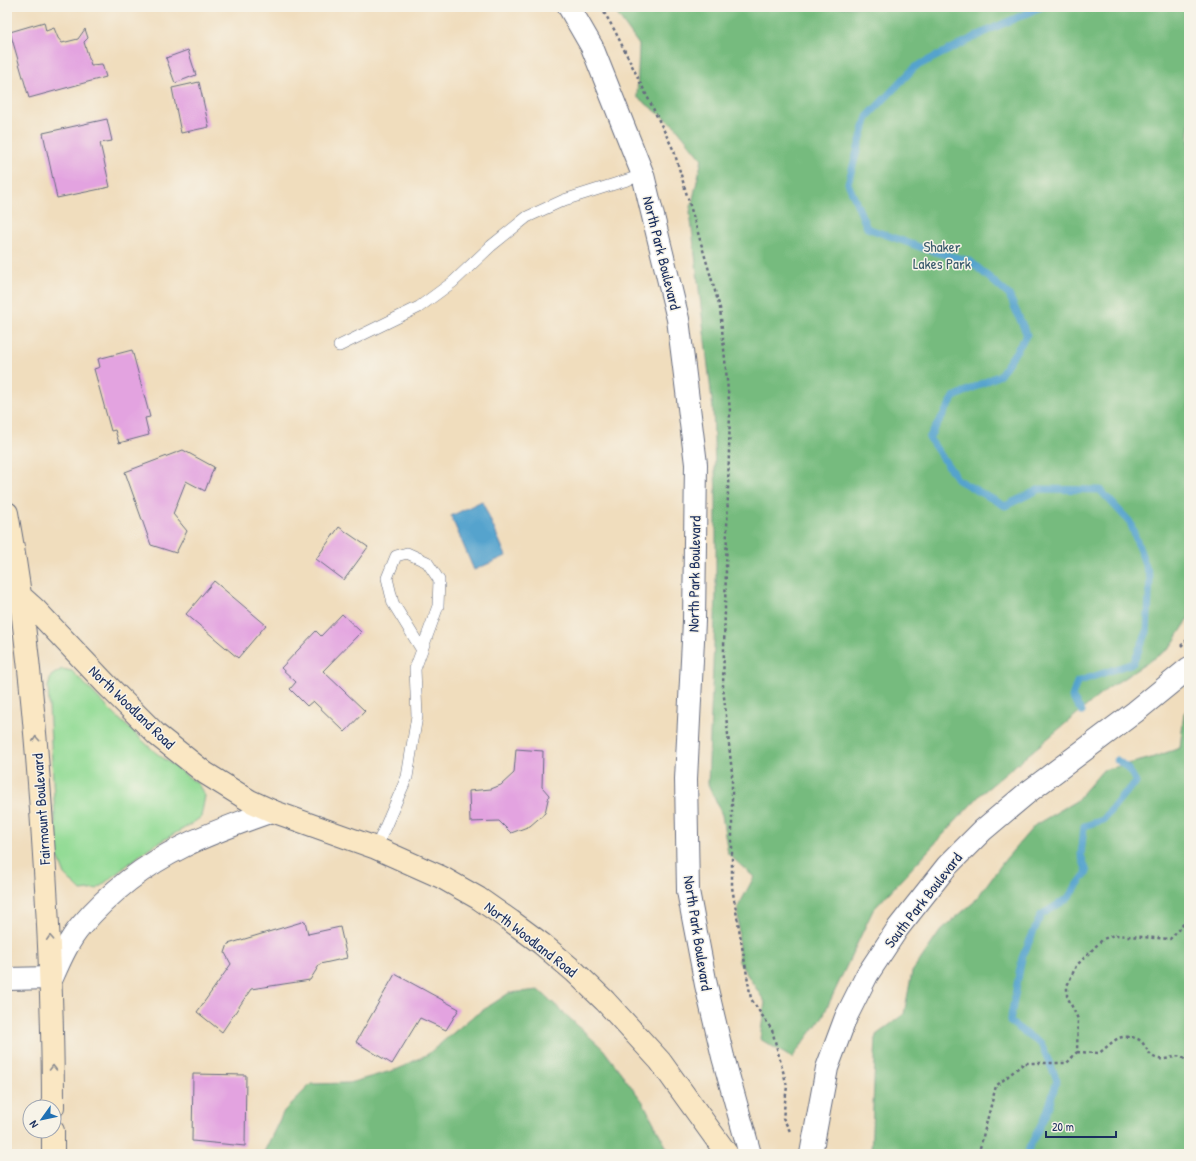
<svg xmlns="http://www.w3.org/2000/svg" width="1196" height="1161" viewBox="0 0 1196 1161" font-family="'Patrick Hand',sans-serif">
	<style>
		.green { fill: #93db95; stroke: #57857a }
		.forest { fill: #76bb7e; stroke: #48756e }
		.water { fill: #54a3cd; stroke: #386996 }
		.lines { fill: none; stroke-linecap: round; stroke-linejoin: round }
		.stream { stroke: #54a3cd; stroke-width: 7 }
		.building { fill: #e3a3e0 }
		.service-casing { stroke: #666c7f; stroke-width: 12 }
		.minor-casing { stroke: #666c7f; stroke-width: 24 }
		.tertiary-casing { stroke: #666c7f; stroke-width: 24 }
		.secondary-casing { stroke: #666c7f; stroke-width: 24 }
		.path { stroke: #666c7f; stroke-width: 2.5; stroke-dasharray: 3 3; stroke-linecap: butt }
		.service { stroke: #fff; stroke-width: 11 }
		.minor { stroke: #fff; stroke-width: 22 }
		.tertiary { stroke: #fff; stroke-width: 22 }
		.secondary { stroke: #fae7c3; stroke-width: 22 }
		.oneway { stroke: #8a8b90 }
		.labels { text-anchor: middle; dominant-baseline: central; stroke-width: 3; stroke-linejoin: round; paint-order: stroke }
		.park-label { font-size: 15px; fill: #395a6c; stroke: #f7f3e8 }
		.street-label { font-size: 15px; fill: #1b2f5e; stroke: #f7f3e8 }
	</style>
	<rect width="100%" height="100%" fill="#f7f3e8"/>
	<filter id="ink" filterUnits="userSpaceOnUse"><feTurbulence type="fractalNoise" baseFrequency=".025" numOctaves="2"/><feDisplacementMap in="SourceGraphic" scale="8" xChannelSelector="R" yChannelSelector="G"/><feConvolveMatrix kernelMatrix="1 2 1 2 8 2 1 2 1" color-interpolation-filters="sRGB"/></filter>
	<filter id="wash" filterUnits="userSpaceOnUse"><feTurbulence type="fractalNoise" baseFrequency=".012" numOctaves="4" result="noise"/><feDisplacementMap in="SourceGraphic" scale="16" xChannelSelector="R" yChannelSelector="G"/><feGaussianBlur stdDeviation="0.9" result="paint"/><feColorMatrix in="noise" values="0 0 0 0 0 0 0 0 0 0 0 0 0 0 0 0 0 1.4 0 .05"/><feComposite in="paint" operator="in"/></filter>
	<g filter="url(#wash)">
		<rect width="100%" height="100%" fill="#f0ddbd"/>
		<path class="green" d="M62 669 72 671 116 716 155 752 198 784 205 796 201 817 190 825 149 848 97 889 81 891 65 875 57 854 48 687 51 676Z"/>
		<path class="forest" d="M612 7H1189V618L1170 648 1107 689 981 794 873 910 823 1016 792 1058 760 1039 765 1002 739 962 738 907 754 877 728 854 722 815 708 784 716 595V499L713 409 690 212 702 159 675 126 637 97 639 45Z
			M1189 707V1154H871L876 1035 904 1014 912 972 941 930 974 902 1004 861 1035 825 1076 801 1103 770 1148 759 1180 748 1184 713Z
			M539 990 603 1049 643 1102 670 1154H263L284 1111 311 1084 349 1083 398 1069 428 1054 471 1018 509 993Z"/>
		<path class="water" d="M482 501 506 556 474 570 451 516Z"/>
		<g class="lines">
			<path class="stream" d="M1041 7 989 30 915 67 867 117 848 183 867 228 928 250 970 261 1009 295 1027 335 1000 375 954 397 929 438 958 480 1005 506 1040 489 1100 490 1130 522 1150 578 1147 632 1133 663 1077 682 1072 697 1082 712
				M1028 1154 1029 1148 1047 1112 1057 1080 1041 1044 1010 1022 1022 958 1041 915 1067 899 1087 872 1081 855 1084 826 1103 820 1124 794 1136 783C1132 772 1127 767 1117 760"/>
		</g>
		<g id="blocks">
			<path class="building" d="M44 22 46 31 54 28 58 38 62 43 78 39 85 29 88 38 84 42 91 65 102 64 106 77 29 98 10 32Z
				M188 50 196 75 175 83 166 58Z
				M199 82 209 127 181 133 172 88Z
				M107 119 112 141 100 143 110 187 57 198 43 133Z
				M132 350 150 417 145 418 149 435 119 443 115 430 111 431 94 369 100 367 98 359Z
				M183 450 214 467 205 491 186 481 173 514 187 531 176 553 151 545 125 472Z
				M339 527 368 547 344 580 316 559Z
				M214 581 266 625 238 658 186 614Z
				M342 614 361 632 323 671 365 711 345 732 313 701 307 706 290 689 296 682 281 668 316 631 321 636Z
				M516 749 543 751 542 787 549 795 545 813 530 826 511 833 499 821 470 822 469 791 491 789 501 785 514 773Z
				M305 921 308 934 340 927 347 958 320 964 310 980 251 989 222 1032 197 1012 231 964 225 953 228 944Z
				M395 974 459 1009 446 1030 420 1018 392 1064 356 1042Z
				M193 1074 246 1075 245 1146 192 1141Z"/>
		</g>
	</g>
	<g filter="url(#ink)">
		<use href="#blocks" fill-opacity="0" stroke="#666c7f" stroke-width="1"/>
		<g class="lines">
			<g class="service-casing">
				<path id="service" d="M339 346 419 307 453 282 491 246 527 217 564 200 643 175
					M376 848 407 777 417 716 415 669 438 606 439 580 427 562 407 553 396 556 387 578 393 603 422 650"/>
			</g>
			<g class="minor-casing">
				<path id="minor" d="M569 7 592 47 643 175 678 319 696 464 694 621 686 779 688 891 706 985 723 1057 750 1154
					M7 979 52 978C60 960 68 941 81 926 109 893 145 865 184 846 212 832 242 822 272 811"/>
			</g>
			<g class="tertiary-casing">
				<path id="tertiary" d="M811 1154 827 1068 846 1017 867 975 898 928 947 866 983 830 1027 793 1135 712 1189 668"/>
			</g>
			<g class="secondary-casing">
				<path id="secondary" d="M7 513C25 611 34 711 41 810 48 909 53 1008 53 1107
					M7 584 36 610 105 683 157 735 205 773 250 801 272 811 376 848 441 877 478 898 511 921 542 944 575 972 605 1001 660 1061 727 1154
					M53 1154V1131"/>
			</g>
			<path class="path" d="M601 7 615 31 674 151 720 308 730 411 723 687 732 773V887L751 999 772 1030 787 1086 783 1118 791 1133
				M1181 646 1189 638
				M1077 1052 1099 1053C1105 1049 1112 1041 1119 1038 1127 1035 1140 1037 1144 1045 1148 1051 1151 1058 1159 1059 1173 1061 1178 1049 1189 1064
				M981 1154 980 1148 996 1086 1024 1063H1067L1077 1052 1078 1019 1067 996V986L1076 966 1103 939 1114 935 1170 939 1186 921H1189"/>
			<use href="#service" class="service"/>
			<use href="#minor" class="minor"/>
			<use href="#tertiary" class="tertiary"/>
			<use href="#secondary" class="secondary"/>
		</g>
		<defs><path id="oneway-chevron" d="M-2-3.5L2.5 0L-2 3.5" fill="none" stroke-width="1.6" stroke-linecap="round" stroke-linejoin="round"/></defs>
		<g class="oneway">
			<use href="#oneway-chevron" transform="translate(36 739) rotate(-95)"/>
			<use href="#oneway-chevron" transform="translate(50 938) rotate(-93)"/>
			<use href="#oneway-chevron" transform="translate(53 1068) rotate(-90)"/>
		</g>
	</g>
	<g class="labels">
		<g class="park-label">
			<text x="942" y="246">Shaker<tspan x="942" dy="17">Lakes Park</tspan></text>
		</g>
		<g class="street-label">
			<text transform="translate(662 253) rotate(76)">North Park Boulevard</text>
			<text transform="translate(694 574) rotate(-89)">North Park Boulevard</text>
			<text transform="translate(132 707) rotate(44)">North Woodland Road</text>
			<text transform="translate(41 809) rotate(-94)">Fairmount Boulevard</text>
			<text transform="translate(923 900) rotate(-52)">South Park Boulevard</text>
			<text transform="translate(698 933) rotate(81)">North Park Boulevard</text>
			<text transform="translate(531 939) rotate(38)">North Woodland Road</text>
		</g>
	</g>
	<rect width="1196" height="1161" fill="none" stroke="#f7f3e8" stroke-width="24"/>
	<g transform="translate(42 1119) rotate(237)"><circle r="19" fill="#f7f3e8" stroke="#9fa5b1"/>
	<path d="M0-3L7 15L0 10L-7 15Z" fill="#1f6fb2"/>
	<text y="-6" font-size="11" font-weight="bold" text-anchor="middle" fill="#1b2f5e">N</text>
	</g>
	<path d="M1046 1131v6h70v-6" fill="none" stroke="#1b2f5e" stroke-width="2"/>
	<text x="1052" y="1131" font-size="12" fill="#1b2f5e" stroke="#f7f3e8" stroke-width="3" paint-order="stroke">20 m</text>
</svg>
